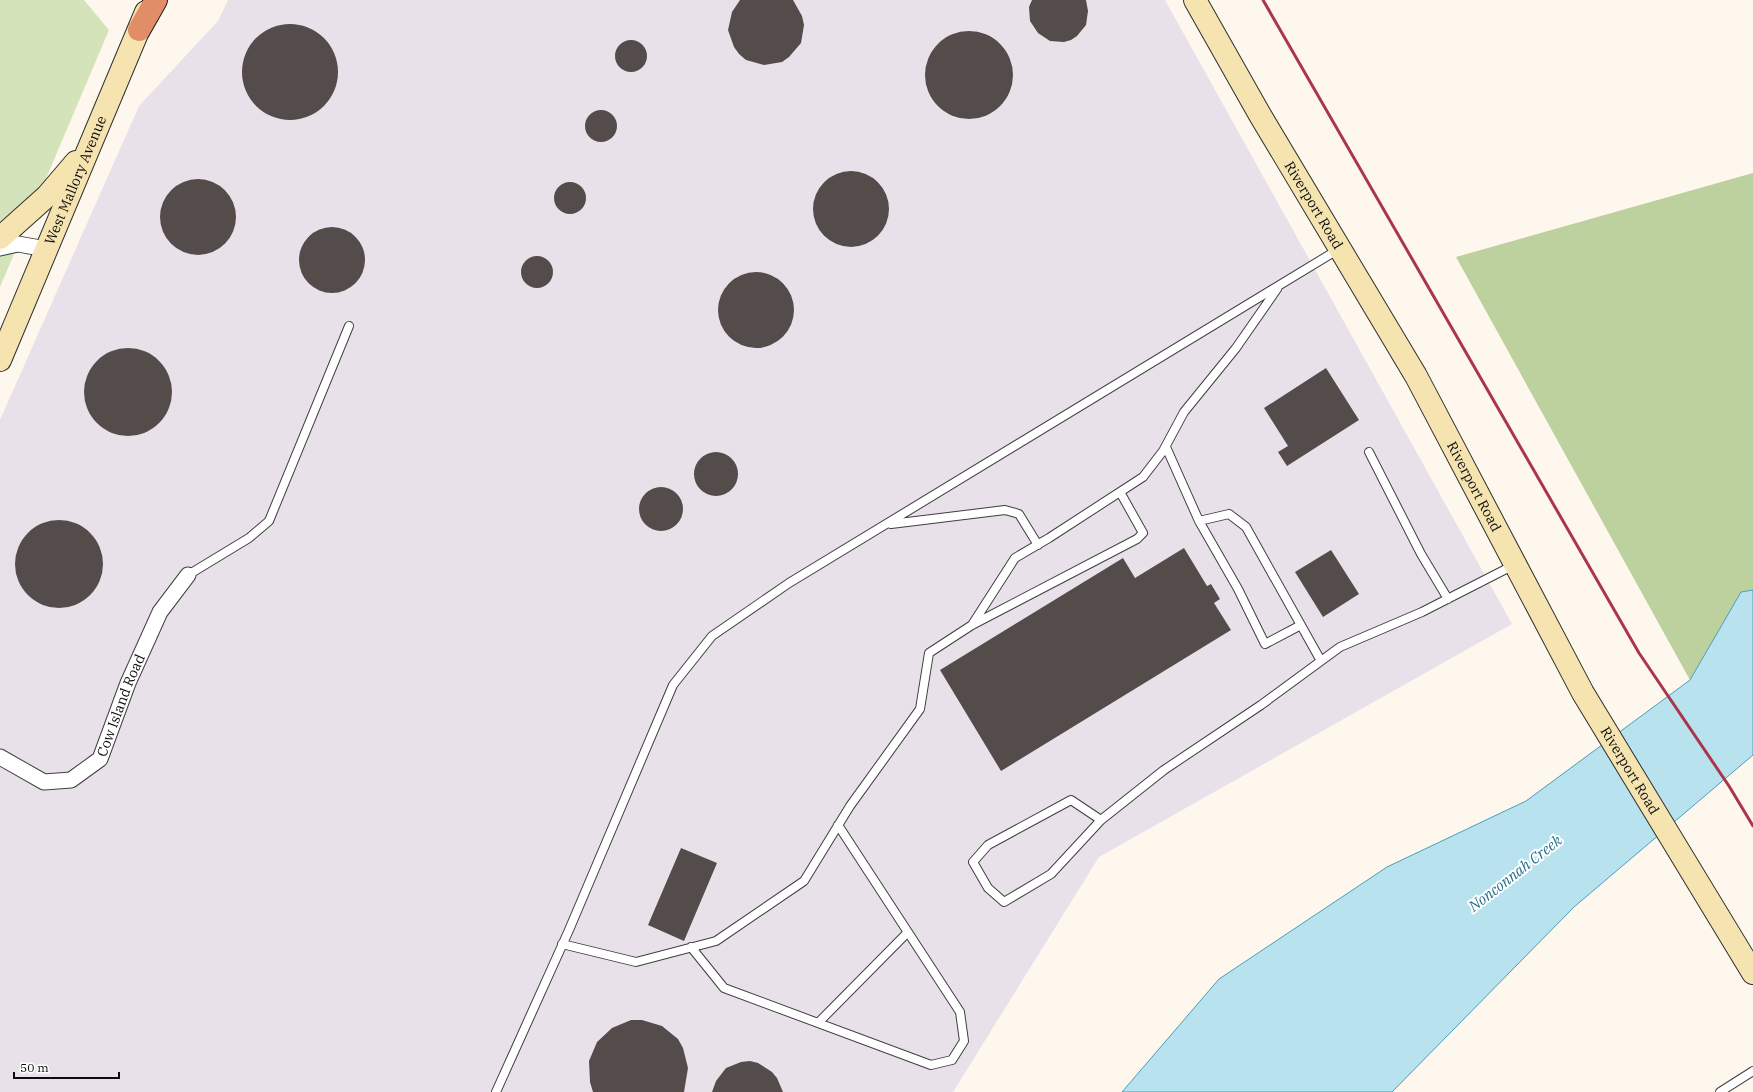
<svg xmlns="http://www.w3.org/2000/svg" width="1753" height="1092" viewBox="0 0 1753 1092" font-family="'IBM Plex Serif',serif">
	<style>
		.industrial { fill: #e8e1ea }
		.green { fill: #d5e3bb }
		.forest { fill: #bcd19d }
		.water { fill: #b8e2ee; stroke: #499ebb }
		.building { fill: #534c4a }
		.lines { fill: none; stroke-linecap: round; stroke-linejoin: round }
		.service-casing { stroke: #3f3f3f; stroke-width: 10 }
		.minor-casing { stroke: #3f3f3f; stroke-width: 17 }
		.secondary-casing { stroke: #2e2e2e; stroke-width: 24 }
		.motorway-casing { stroke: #1d1d1d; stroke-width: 24 }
		.service { stroke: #fff; stroke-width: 8 }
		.minor { stroke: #fff; stroke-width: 15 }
		.secondary { stroke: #f5e3b0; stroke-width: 22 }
		.motorway { stroke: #e18d67; stroke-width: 22 }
		.rail { stroke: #aa364c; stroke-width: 3 }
		.labels { text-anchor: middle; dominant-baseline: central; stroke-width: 4; stroke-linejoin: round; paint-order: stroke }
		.street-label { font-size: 14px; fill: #0c0c0c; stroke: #fff }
		.water-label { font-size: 15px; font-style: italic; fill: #266f8d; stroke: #fff }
	</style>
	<rect width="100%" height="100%" fill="#fdf7ed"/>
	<path class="industrial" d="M228 0H1165L1512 624 1099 857 953 1092H0V420L139 106 218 21Z"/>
	<path class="green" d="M0 0H84L109 30 0 287Z"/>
	<path class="forest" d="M1753 173V590L1741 592 1690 680 1456 257Z"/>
	<path class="water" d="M1753 590V755L1574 907 1392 1092H1122L1219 979 1387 867 1526 801 1690 680 1741 592Z"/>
	<path class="building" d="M740 0H793L802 16 804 25 801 43 789 57 782 62 764 65 746 60 739 54 734 47 728 30 732 12Z
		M1032 0H1086L1088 11 1086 25 1077 36 1071 40 1064 42 1050 41 1038 33 1030 21 1029 7Z
		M242 72a48 48 0 1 1 96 0a48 48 0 1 1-96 0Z
		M925 75a44 44 0 1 1 88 0a44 44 0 1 1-88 0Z
		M615 56a16 16 0 1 1 32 0a16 16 0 1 1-32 0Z
		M585 126a16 16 0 1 1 32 0a16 16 0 1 1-32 0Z
		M813 209a38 38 0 1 1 76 0a38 38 0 1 1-76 0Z
		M160 217a38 38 0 1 1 76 0a38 38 0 1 1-76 0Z
		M554 198a16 16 0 1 1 32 0a16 16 0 1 1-32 0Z
		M299 260a33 33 0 1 1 66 0a33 33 0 1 1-66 0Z
		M521 272a16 16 0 1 1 32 0a16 16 0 1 1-32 0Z
		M718 310a38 38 0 1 1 76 0a38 38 0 1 1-76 0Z
		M84 392a44 44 0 1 1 88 0a44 44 0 1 1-88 0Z
		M1326 368 1359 420 1287 466 1278 452 1288 446 1264 408Z
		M694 474a22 22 0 1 1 44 0a22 22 0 1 1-44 0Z
		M639 509a22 22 0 1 1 44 0a22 22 0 1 1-44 0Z
		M15 564a44 44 0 1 1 88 0a44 44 0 1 1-88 0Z
		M1184 548 1207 586 1211 584 1220 599 1214 603 1231 630 1001 771 940 670 1123 558 1135 578Z
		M1331 550 1359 594 1323 617 1295 572Z
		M681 848 717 863 684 941 648 925Z
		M631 1020H642L662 1026 678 1039 683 1048 688 1068 684 1092H593L590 1082 589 1061 597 1042 612 1028Z
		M750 1061 758 1063 772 1072 777 1078 783 1092H712L716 1081 726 1068 741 1062Z"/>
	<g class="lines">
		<g class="service-casing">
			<path id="service" d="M1166 447 1199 521 1238 589 1265 644 1301 625
				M1369 452 1421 554 1448 599
				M1199 521 1229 514 1246 527 1321 661
				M891 524 1005 510 1019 514 1038 545
				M188 575 249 538 269 521 349 326
				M972 625 1015 558 1049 538 1143 477 1163 451 1184 412 1236 348 1277 289
				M1101 820 1071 800 988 845 973 862 988 888 1004 902 1051 874 1101 820 1164 770 1261 705 1340 647 1422 612 1514 565
				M562 944 636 962 716 941 804 881 850 806 920 709 929 653 972 625 1137 539 1143 533 1120 492
				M691 947 724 988 931 1065 952 1060 964 1041 960 1012 838 825
				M818 1023 908 932
				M496 1092 569 930 673 685 712 636 789 583 1339 249
				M1720 1092 1753 1071"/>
		</g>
		<g class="minor-casing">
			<g id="minor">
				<path d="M0 248 18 244 46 249"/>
				<path id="s1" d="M0 757 44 782 71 780 100 759 128 683 160 612 188 575"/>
			</g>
		</g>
		<g class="secondary-casing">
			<g id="secondary">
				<path id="s2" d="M1195 0 1260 115 1416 376 1583 693 1753 973"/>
				<path d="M0 238 47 196 76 162"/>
				<path id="s3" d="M0 360 146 12"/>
			</g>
		</g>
		<g class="motorway-casing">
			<path id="motorway" d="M139 30 156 0"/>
		</g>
		<use href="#service" class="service"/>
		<use href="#minor" class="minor"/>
		<use href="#secondary" class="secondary"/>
		<use href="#motorway" class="motorway"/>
		<path class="rail" d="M1263 0 1639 653 1729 786 1753 826"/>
	</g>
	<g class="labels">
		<g class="street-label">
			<text stroke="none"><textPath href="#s3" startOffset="195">West Mallory Avenue</textPath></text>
			<text stroke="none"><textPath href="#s2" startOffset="237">Riverport Road</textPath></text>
			<text stroke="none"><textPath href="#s2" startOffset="561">Riverport Road</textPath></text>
			<text stroke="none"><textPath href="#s1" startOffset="171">Cow Island Road</textPath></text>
			<text stroke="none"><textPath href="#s2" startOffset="885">Riverport Road</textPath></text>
		</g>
		<g class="water-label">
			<text transform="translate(1515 873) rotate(-38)">Nonconnah Creek</text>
		</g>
	</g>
	<path d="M14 1072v6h105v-6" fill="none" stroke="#0c0c0c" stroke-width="2"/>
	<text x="20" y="1072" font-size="12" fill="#0c0c0c" stroke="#ffffff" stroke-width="3" paint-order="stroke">50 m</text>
</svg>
